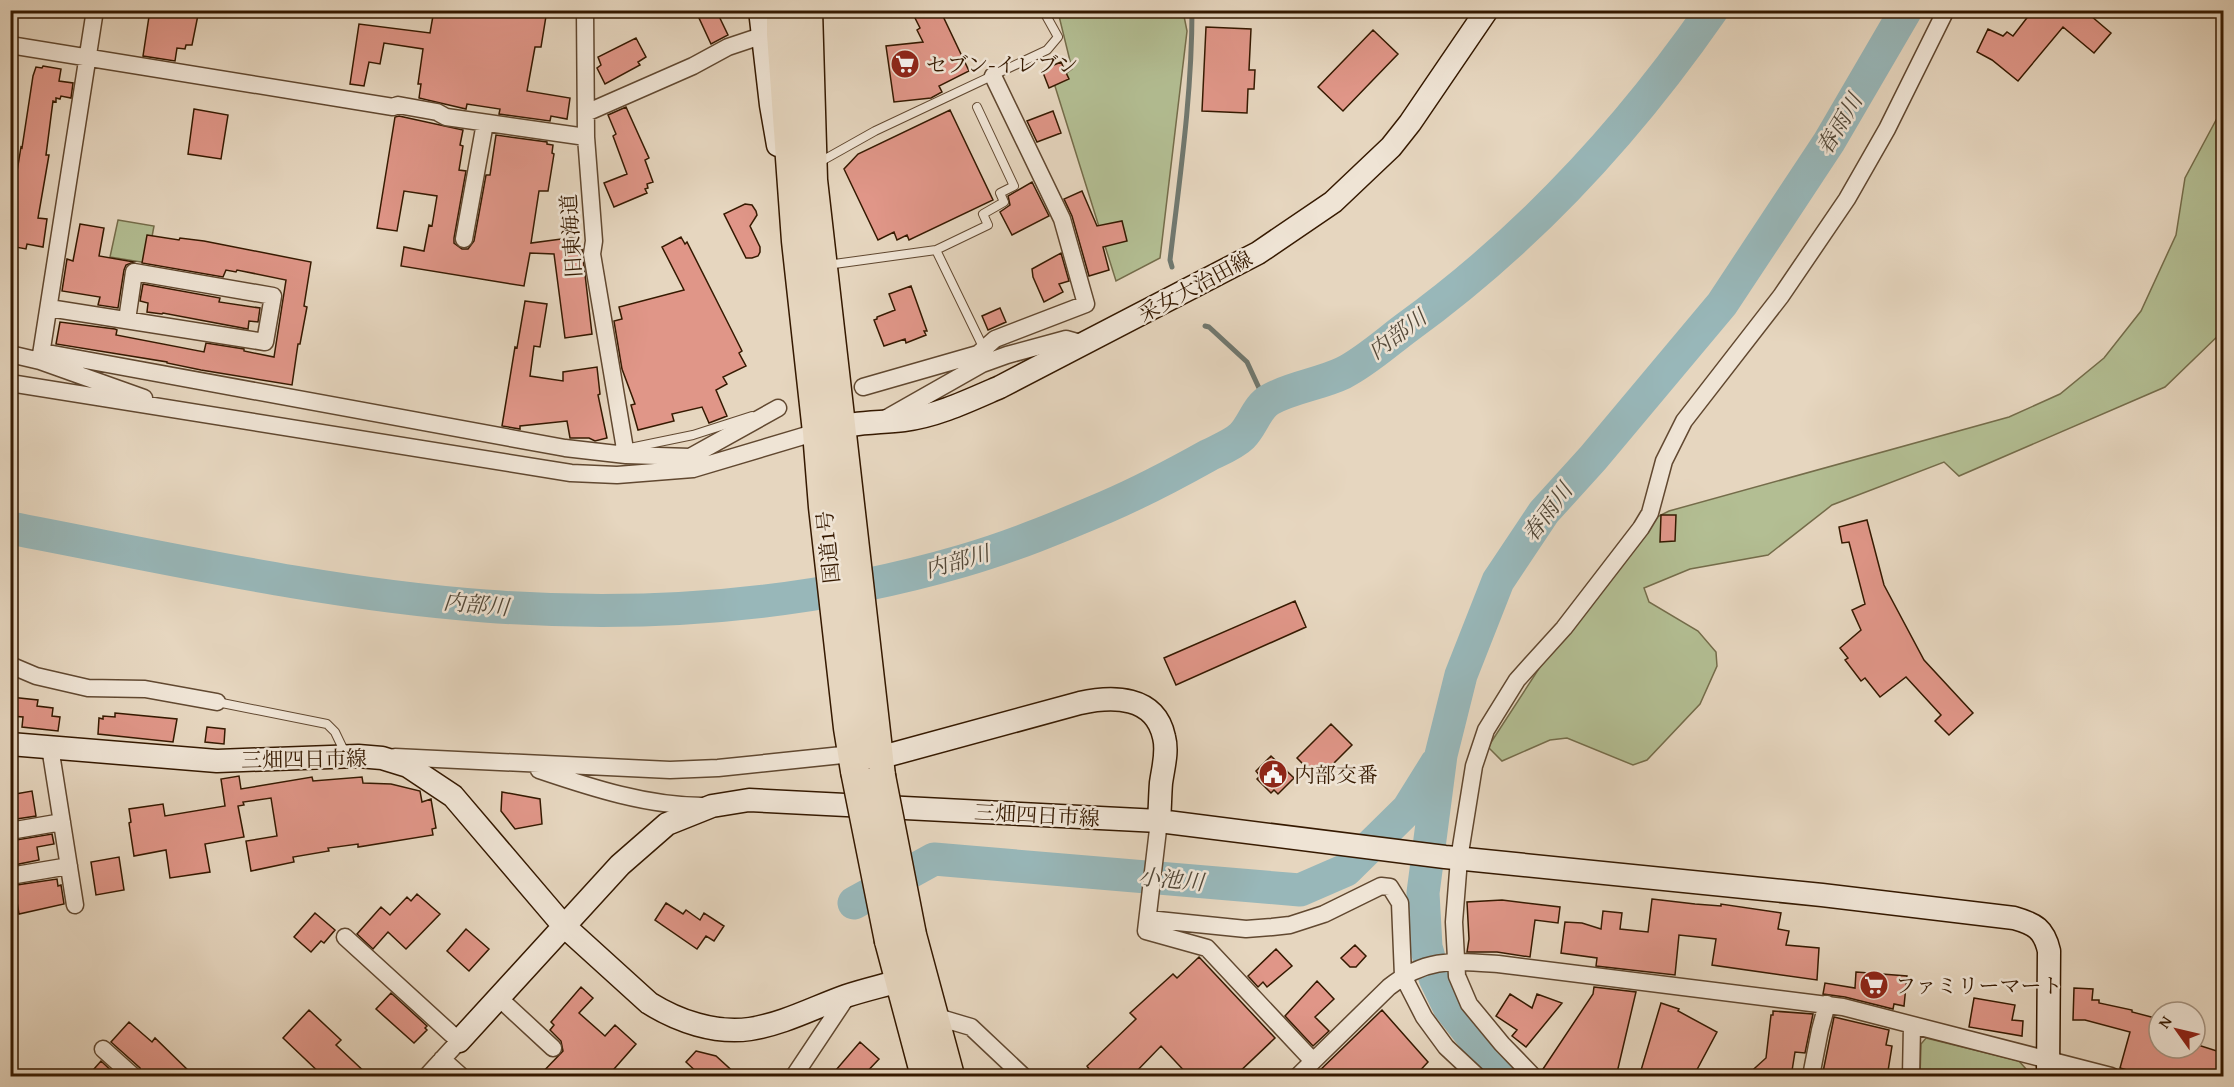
<svg xmlns="http://www.w3.org/2000/svg" width="2234" height="1087" viewBox="0 0 2234 1087" font-family="'Gentium Book Plus','Noto Serif JP',serif">
	<style>
		.green { fill: #b3be93; stroke: #746c4a; stroke-width: 1.5 }
		.lines { fill: none; stroke-linecap: round; stroke-linejoin: round }
		.stream { stroke: #70786f; stroke-width: 5 }
		.river { stroke: #98b7b9; stroke-width: 33 }
		.building { fill: #e09688; stroke: #351900; stroke-width: 1.5 }
		.lane-casing { stroke: #614830; stroke-width: 10 }
		.street-casing { stroke: #614830; stroke-width: 19 }
		.secondary-casing { stroke: #351900; stroke-width: 25 }
		.highway-casing { stroke: #351900; stroke-width: 31 }
		.lane { stroke: #efe4d5; stroke-width: 8 }
		.street { stroke: #efe4d5; stroke-width: 16 }
		.secondary { stroke: #efe4d5; stroke-width: 22 }
		.highway { stroke: #e6d6bf; stroke-width: 28 }
		.highway-bridge-casing { stroke: #351900; stroke-width: 31; stroke-linecap: butt }
		.highway-bridge { stroke: #e6d6bf; stroke-width: 28 }
		.labels { text-anchor: middle; dominant-baseline: central; stroke-width: 5; stroke-linejoin: round; paint-order: stroke }
		.poi-label { font-size: 21px; fill: #351900; stroke: #efe4d5; text-anchor: start }
		.street-label { font-size: 21px; fill: #351900; stroke: #efe4d5 }
		.water-label { font-size: 22px; font-style: italic; fill: #534838; stroke: #efe4d5 }
	</style>
	<rect width="100%" height="100%" fill="#e6d6bf"/>
	<filter id="stains"><feTurbulence type="fractalNoise" baseFrequency=".00333" numOctaves="4"/><feColorMatrix values="0 0 0 0 .2 0 0 0 0 .09 0 0 0 0 .02 0 0 0 .5 -.17"/></filter>
	<radialGradient id="worn" r=".72"><stop offset=".6" stop-color="#630" stop-opacity="0"/><stop offset="1" stop-color="#630" stop-opacity=".3"/></radialGradient>
	<path class="green" d="M1056 11H1183L1187 31 1160 258 1116 281 1054 83 1072 69 1059 16Z
		M2223 107V331L2165 387 1959 476 1944 462 1832 505 1768 555 1690 569 1644 588 1649 602 1698 631 1716 652 1717 666 1700 704 1647 760 1633 765 1567 738 1550 740 1502 761 1488 747 1590 590 1641 525 1669 511 2009 417 2060 394 2104 358 2141 311 2176 235 2185 178Z
		M118 220 154 226 147 263 110 257Z
		M1926 1038 2019 1061 2026 1069 2025 1076H1920L1921 1044Z"/>
	<g class="lines">
		<path class="stream" d="M1172 267 1170 260C1180 176 1192 94 1192 10
			M1205 326 1209 327 1247 362 1265 401"/>
		<path class="river" d="M10 528C168 558 325 594 485 606 644 618 808 606 962 561 1011 547 1059 527 1106 507 1141 492 1175 474 1209 455 1219 450 1234 444 1242 436 1253 425 1257 406 1271 399 1293 387 1320 384 1343 373 1365 362 1386 343 1406 328 1525 242 1628 131 1712 10
			M854 903 934 859 1300 890 1346 870 1408 809 1436 764
			M1509 1076 1475 1040 1449 1007 1435 978 1426 947 1423 893 1441 755 1461 675 1498 581 1544 512 1593 458 1722 304 1829 142 1906 10"/>
	</g>
	<path class="building" d="M150 10H199L192 45H186L185 49 177 48 175 61 143 56Z
		M434 10H547L541 47H535L527 91 570 98 567 119 551 116 550 121 499 114 500 109 467 104 466 109 419 98 421 84H418L423 49 384 43 380 64 369 62 364 86 350 84 359 24 430 33Z
		M716 10 728 35 711 44 699 18Z
		M911 10H940L969 71 939 86 942 92 931 98 894 102 886 46 923 42 917 30 920 28Z
		M2033 10H2084L2111 33 2094 53 2063 27 2018 81 1992 60 1977 52 1988 29 2003 36 2007 32 2013 36Z
		M1206 27 1251 29 1249 70H1255L1254 89H1248L1247 113 1202 111Z
		M1373 30 1398 54 1343 111 1318 87Z
		M636 38 646 57 638 62 640 65 605 84 597 68 601 65 598 57Z
		M1061 62 1069 79 1049 88 1042 70Z
		M43 66 61 69 59 81 73 83 71 98 61 96 60 99 56 98V102L53 101 46 155H49L38 218 47 219 43 247 27 244 26 249 10 246V221L15 184 21 147 22 148 33 76 36 67 42 68Z
		M626 107 649 158 645 160 653 182 647 184 648 188 645 189 647 193 614 207 604 183 627 174 613 136 616 134 608 115Z
		M194 109 228 115 221 159 188 154Z
		M950 110 993 200 909 240 907 235 897 240 894 232 878 240 844 169 858 154Z
		M1053 111 1061 133 1037 142 1027 121Z
		M399 116 463 130 460 145 463 146 459 170 466 171 454 238V243L462 249H468L474 241 486 175H490L496 135 547 142V144L553 145 552 153 554 154 548 191H539L531 243 576 237 577 249H582L592 334 565 338 554 254 530 253 524 286 401 266 404 247 424 251 429 225 432 226 437 196 404 191 397 231 377 228 395 117Z
		M1032 182 1049 216 1012 235 1000 212 1010 205 1008 196Z
		M1082 191 1097 226 1122 221 1127 241 1103 247 1109 270 1089 276 1072 216 1064 199Z
		M745 204 752 205 756 211 757 215 750 226 760 247V252L758 256 752 258H746L724 214Z
		M80 224 104 228 99 256 134 262 126 265 124 270 118 308 98 305 100 297 62 291 67 259 73 261Z
		M147 235 179 240 180 238 204 241 311 262 304 306 307 307 300 344H298L292 385 201 370 167 363V362L56 344 60 322 115 329 117 330 116 335 204 352 206 343 244 349V351L274 357 286 280 237 270 236 272 226 270 223 277 142 263Z
		M681 237 685 244 687 242 731 329 742 351 739 353 746 366 723 377 727 384 716 390 727 416 709 423 702 407 672 414 674 421 638 430 631 405 635 404 622 369 614 321 622 319 619 307 684 290 662 247Z
		M1061 253 1069 281 1059 284 1063 292 1044 302 1033 277 1032 269Z
		M143 284 220 298 219 302 260 308 258 322 249 321 248 329 163 313 162 314 147 312 148 303 140 301Z
		M911 286 927 331H924L926 335 906 343 905 339 884 346 874 320 877 319V317L895 310 889 294Z
		M525 301 547 304 540 347 534 346 530 376 563 381V372L597 367 600 394 598 395 607 438 595 441 589 438H570L567 421 520 426V429L502 426 515 347 517 348Z
		M1000 308 1006 322 988 330 982 316Z
		M1661 515H1676L1675 541 1660 542Z
		M1867 520 1884 585 1924 660 1973 713 1949 735 1935 721 1941 715 1906 677 1880 697 1865 678 1861 681 1845 660 1848 658 1840 648 1861 630 1852 610 1865 604 1849 542 1842 543 1839 527Z
		M1295 601 1306 627 1176 685 1164 658Z
		M10 697 38 700 37 706 53 708 52 716 60 717 58 731 22 727 23 717 10 716Z
		M115 713 177 719 173 742 98 734 99 718 103 719V716L115 717Z
		M1331 724 1352 745 1318 779 1297 758Z
		M207 727 225 729 224 744 205 742Z
		M1271 756 1294 778 1278 794 1274 790 1271 793 1257 779 1260 776 1256 771Z
		M239 776 241 789 312 777 313 781 362 777 363 783 391 784 420 791 422 802 431 799 436 828 432 829 433 835 358 847V844L328 848 329 851 293 857 294 862 251 871 246 841 277 836 271 798 243 802 244 805 238 806 244 837 205 844 210 872 170 878 166 850 134 856 129 823 131 822 129 809 163 804 165 816 225 806 221 779Z
		M32 791 36 816 10 820V795Z
		M502 792 540 799 542 824 515 829 501 811Z
		M52 834 54 844 37 847 39 860 14 865 10 841Z
		M119 857 124 890 96 895 91 862Z
		M57 879 58 886 61 885 64 904 19 914 17 902 10 903V886Z
		M417 894 440 914 406 949 388 932 373 949 357 934 381 907 390 915 407 897 411 901Z
		M1652 899 1695 904 1721 906V904L1781 913 1778 929 1789 931 1786 945 1819 948 1817 980 1712 965 1716 939 1679 935 1675 975 1596 966 1597 958 1561 953 1565 922 1582 923 1601 929 1603 911 1622 913 1620 929 1648 932Z
		M1502 900 1560 907 1558 923 1535 920 1530 957 1497 952H1467L1469 939 1467 902Z
		M666 903 683 914 686 910 700 920 704 913 724 926 714 941 706 936 697 949 655 920Z
		M315 913 335 930 324 943 321 941 311 952 294 937Z
		M466 929 489 949 469 971 447 951Z
		M1355 945 1366 956 1356 967H1350L1341 958Z
		M1276 949 1292 966 1267 987 1263 982 1258 987 1248 976Z
		M1199 957 1275 1038 1234 1077H1190L1161 1046 1131 1077H1081L1089 1069 1087 1066 1136 1019 1130 1013 1173 974 1177 978Z
		M1856 972 1907 976 1904 1006 1894 1004 1893 1009 1845 997 1823 994 1825 983 1855 988Z
		M1317 981 1334 999 1315 1017 1329 1031 1313 1046 1285 1016Z
		M581 987 593 998 579 1013 605 1036 615 1025 636 1044 607 1077H538L563 1051 561 1041 550 1030 554 1025 551 1022Z
		M1594 987 1636 992 1616 1077H1549L1543 1069 1593 994Z
		M2074 988 2093 989 2092 1000H2099V1003L2132 1010V1012L2159 1019V1048H2195V1044L2220 1052 2219 1058 2223 1059V1077H2150L2120 1068 2130 1032 2085 1020H2073Z
		M391 993 427 1026 425 1028 427 1030 414 1043 376 1009Z
		M1510 994 1532 1008 1537 994 1562 1003 1526 1047 1512 1036 1517 1030 1496 1016Z
		M1974 998 2015 1005 2012 1020 2023 1021 2022 1036 1969 1027Z
		M1661 1003 1679 1009 1678 1011 1717 1032 1693 1077H1639Z
		M309 1010 341 1040 336 1045 370 1077H324L283 1038Z
		M1382 1010 1428 1062 1414 1077H1313Z
		M1773 1011 1813 1014 1805 1053 1795 1052 1791 1077H1745L1766 1058 1771 1015H1773Z
		M1834 1017 1889 1030 1886 1045 1892 1046 1887 1077H1822Z
		M129 1022 152 1042 155 1038 195 1077H143L140 1068 111 1042Z
		M860 1042 879 1059 862 1077H830Z
		M696 1051 716 1056 739 1077H702L686 1062Z
		M101 1061 118 1077H102L94 1069Z"/>
	<g class="lines">
		<g class="lane-casing">
			<path id="lane" d="M818 163 875 131 1047 50 1058 37 1043 10
				M936 250 984 349
				M827 265 936 250 988 225 983 214 1004 202 1000 193 1014 186 977 107
				M625 449 693 435 752 416
				M217 702 327 724 335 732 346 755"/>
		</g>
		<g class="street-casing">
			<path id="street" d="M95 10 40 361 144 398
				M585 10 586 137 594 241 592 254 626 455
				M10 45 393 107 398 105 437 112 446 117 586 137
				M586 113 693 66 728 47 761 36
				M464 239 485 123
				M49 308 265 342 273 296 134 272 127 320
				M42 352 565 448 626 455 690 457 693 469
				M10 354 40 361
				M10 383 571 473 617 475 693 469 817 432
				M863 387 978 354 995 339 1086 304 1062 219 993 76
				M885 419 982 364 1007 355 1066 339 1084 344
				M690 457 778 408
				M10 665 36 676 88 688 145 689 217 702
				M50 747 75 905
				M395 757 670 770 718 768 852 754
				M539 770C592 788 648 806 703 806
				M1159 821 1146 931 1207 948 1313 1061
				M10 831 62 822
				M10 876 69 866
				M1148 919 1246 929 1272 927 1290 925 1324 914 1381 886 1390 887 1400 903 1403 976 1424 1017 1446 1047 1477 1076
				M345 937 459 1041 427 1076
				M499 998 553 1048
				M934 1016 971 1027 1023 1076
				M103 1049 133 1076
				M442 1059 461 1076
				M794 1076 848 995
				M1298 1076 1389 987C1426 957 1454 961 1498 964L1843 1007 2111 1076
				M1533 1076 1502 1044 1469 1004 1457 976 1454 922 1459 859 1474 766 1486 730 1517 680 1564 628 1641 528 1650 513 1664 461 1684 421 1781 296 1847 199 1887 129 1946 10
				M1811 1076 1820 1030 1827 1004
				M1911 1076 1912 1026"/>
		</g>
		<g class="secondary-casing">
			<path id="secondary" d="M760 10 771 105 778 145
				M826 430C852 422 878 423 904 420 937 416 970 400 1000 387L1258 253 1333 202 1391 147 1410 123 1487 10
				M10 744 217 761 358 756 382 758 408 766 453 796 563 925 649 1003C678 1021 715 1034 750 1029 783 1024 815 1007 846 996 864 990 882 986 899 981
				M878 758 1080 703C1112 696 1155 695 1164 737 1168 752 1163 768 1161 783 1160 796 1160 808 1159 821
				M459 1041 620 865 667 824 712 806 749 800 1159 821 1445 857 1822 895 2014 918C2035 924 2044 929 2049 951L2048 1076"/>
		</g>
		<g class="highway-casing">
			<path id="highway" d="M781 10V34L796 241 817 432 823 507 848 728 855 771
				M808 10 813 180 881 776
				M912 935 950 1076
				M889 941 925 1076"/>
		</g>
		<use href="#lane" class="lane"/>
		<use href="#street" class="street"/>
		<use href="#secondary" class="secondary"/>
		<use href="#highway" class="highway"/>
		<g class="highway-bridge-casing">
			<path id="highway-bridge" d="M855 771 889 941
				M881 776 912 935"/>
		</g>
		<use href="#highway-bridge" class="highway-bridge"/>
	</g>
	<defs>
		<g id="supermarket-disc" transform="scale(1.5)"><circle r="9.5" fill="#8f2418" stroke="#efe4d5"/><path d="M-6-5.5h2.5l.6 2H6L4.5 2H-2.5L-4.4-4H-6ZM-1.5 3.2a1.3 1.3 0 1 0 .1 0ZM3 3.2a1.3 1.3 0 1 0 .1 0Z" fill="#fff"/></g>
		<g id="civic-disc" transform="scale(1.5)"><circle r="9.5" fill="#8f2418" stroke="#efe4d5"/><path d="M-.6-6.5H3V-4.5H.6V-3L4-1V1h2V6H-6V1h2V-1L-.6-3ZM-1.2 2.5V6h2.4V2.5Z" fill="#fff"/></g>
	</defs>
	<g fill-rule="evenodd">
		<use href="#supermarket-disc" x="905" y="64"/>
		<use href="#civic-disc" x="1273" y="774"/>
		<use href="#supermarket-disc" x="1874" y="985"/>
	</g>
	<g class="labels">
		<g class="poi-label">
			<text x="926" y="64">セブン-イレブン</text>
			<text x="1294" y="774">内部交番</text>
			<text x="1895" y="985">ファミリーマート</text>
		</g>
		<g class="street-label">
			<text transform="translate(571 236) rotate(-94)">旧東海道</text>
			<text transform="translate(1195 286) rotate(-28)">采女大治田線</text>
			<text transform="translate(828 547) rotate(-96)">国道1号</text>
			<text transform="translate(304 759) rotate(-1)">三畑四日市線</text>
			<text transform="translate(1037 815) rotate(3)">三畑四日市線</text>
		</g>
		<g class="water-label">
			<text transform="translate(1839 124) rotate(-59)">春雨川</text>
			<text transform="translate(1397 334) rotate(-37)">内部川</text>
			<text transform="translate(1547 512) rotate(-53)">春雨川</text>
			<text transform="translate(957 561) rotate(-16)">内部川</text>
			<text transform="translate(476 604) rotate(5)">内部川</text>
			<text transform="translate(1171 879) rotate(5)">小池川</text>
		</g>
	</g>
	<rect width="2234" height="1087" fill="none" stroke="#e6d6bf" stroke-width="36"/>
	<rect x="12" y="12" width="2210" height="1063" fill="none" stroke="#351900" stroke-width="3"/>
	<rect x="18" y="18" width="2198" height="1051" fill="none" stroke="#351900" stroke-width="1.5"/>
	<g transform="translate(2177 1030) rotate(304)"><circle r="28" fill="#efe4d5" stroke="#a59380" stroke-width="1.5"/>
	<path d="M0-4.5L10 22L0 15L-10 22Z" fill="#8f2418"/>
	<text y="-9" font-size="16" font-weight="bold" text-anchor="middle" fill="#351900">N</text>
	</g>
	<rect width="100%" height="100%" filter="url(#stains)"/>
	<rect width="100%" height="100%" fill="url(#worn)"/>
</svg>
